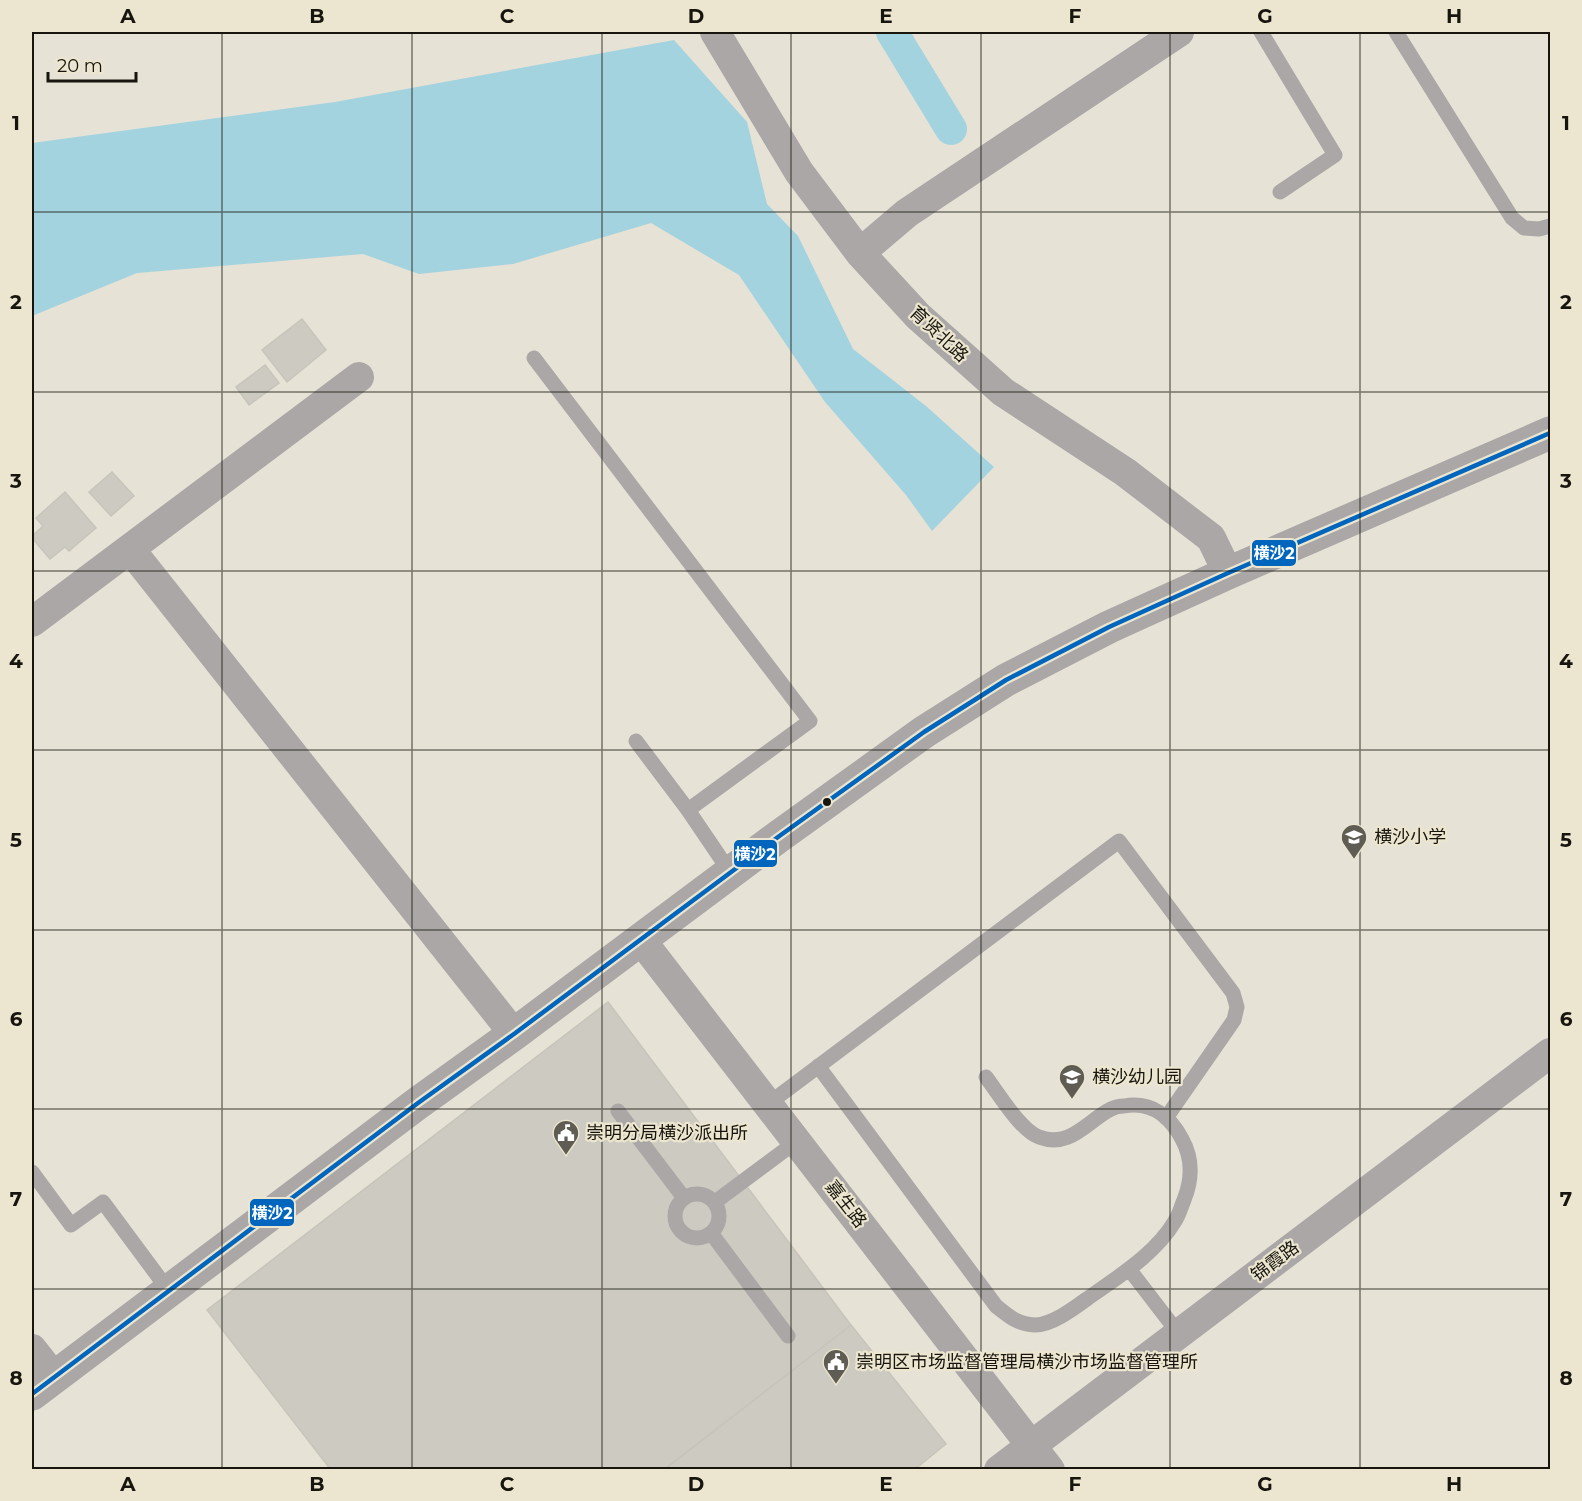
<svg xmlns="http://www.w3.org/2000/svg" width="1582" height="1501" viewBox="0 0 1582 1501" font-family="Montserrat,'Noto Sans SC',sans-serif">
	<style>
		.water { fill: #a3d3df }
		.lines { fill: none; stroke-linecap: round; stroke-linejoin: round }
		.canal { stroke: #a3d3df; stroke-width: 32 }
		.building { fill: #cdcac1; stroke: #c7c4bb; stroke-width: 1.5 }
		.service { stroke: #aaa7a6; stroke-width: 15 }
		.minor { stroke: #aaa7a6; stroke-width: 30 }
		.tertiary { stroke: #aaa7a6; stroke-width: 33 }
		.bus-1-casing { stroke: #ece6d0; stroke-width: 9 }
		.bus-1 { stroke: #0065bd; stroke-width: 4.5 }
		.grid { fill: none; stroke: #17150d; stroke-width: 1.5; stroke-opacity: 0.55 }
		.bus-dot { fill: #17150d; stroke: #ece6d0; stroke-width: 2 }
		.labels { text-anchor: middle; dominant-baseline: central; stroke-width: 4.5; stroke-linejoin: round; paint-order: stroke }
		.street-label { font-size: 18px; fill: #17150d; stroke: #ece6d0 }
		.poi-label { font-size: 18px; fill: #17150d; stroke: #ece6d0; text-anchor: start }
		.line-badge { stroke: #ece6d0; stroke-width: 2 }
		.badge-label { font-size: 16px; text-anchor: middle; font-weight: bold; fill: #fff }
		.neatline { fill: none; stroke: #17150d; stroke-width: 2 }
		.grid-label { font-size: 20px; text-anchor: middle; font-weight: bold; fill: #17150d }
	</style>
	<rect width="100%" height="100%" fill="#e6e2d6"/>
	<path class="water" d="M674 40 747 122 767 204 798 236 853 349 926 406 994 467 932 531 906 495 825 402 739 275 651 223 513 264 419 274 363 254 137 273 32 316V143L335 102Z"/>
	<g class="lines">
		<path class="canal" d="M892 32 951 129"/>
	</g>
	<path class="building" d="M302 319 326 350 287 382 262 350Z
		M265 365 279 383 249 405 236 387Z
		M112 472 134 496 111 516 89 492Z
		M65 492 96 528 69 551 65 547 50 559 32 538V536L43 526 36 518Z
		M608 1002 851 1325 664 1470H331L207 1310Z
		M851 1325 946 1444 914 1470H669L667 1467Z"/>
	<g class="lines">
		<path class="service" d="M1261 32 1335 155 1280 192
			M1396 32 1512 218 1524 228 1539 229 1550 226
			M534 358 810 721 688 810
			M636 741 688 810 730 872
			M818 1066 996 1306C1010 1317 1017 1324 1035 1325 1053 1325 1077 1306 1091 1296 1121 1275 1156 1253 1175 1221 1179 1215 1181 1207 1184 1200 1192 1180 1193 1159 1182 1139 1170 1116 1151 1101 1124 1106 1120 1106 1115 1107 1111 1109 1087 1121 1070 1149 1039 1137 1021 1131 998 1093 986 1077
			M768 1104 1119 841 1233 993 1237 1007 1234 1020 1166 1118
			M618 1111 684 1198
			M32 1172 71 1225 103 1202 169 1291
			M675 1216a22 22 0 1 1 44 0a22 22 0 1 1-44 0Z
			M715 1202 797 1141
			M711 1233 788 1336
			M1129 1269 1179 1334"/>
		<path class="minor" d="M715 32 799 172 860 253 918 316 1003 392 1125 472 1211 538 1228 573
			M860 253 907 213 1179 32
			M130 549 514 1034
			M32 622 359 377
			M641 940 1050 1470
			M32 1349 54 1377
			M999 1470 1550 1053"/>
		<path class="tertiary" d="M32 1394 418 1103 514 1034 778 837 924 732 1006 680 1109 627 1228 573 1550 433"/>
		<g class="bus-1-casing">
			<path id="bus-1" d="M32 1394 418 1103 514 1034 778 837 924 732 1006 680 1109 627 1228 573 1550 433"/>
		</g>
		<use href="#bus-1" class="bus-1"/>
	</g>
	<path class="grid" d="M222 32V1470M412 32V1470M602 32V1470M791 32V1470M981 32V1470M1170 32V1470M1360 32V1470M32 212H1550M32 392H1550M32 571H1550M32 750H1550M32 930H1550M32 1109H1550M32 1289H1550"/>
	<defs>
		<g id="school-pin" transform="scale(1.35)"><path d="M0 17L-7.5 6A9.5 9.5 0 1 1 7.5 6Z" fill="#5f5d53" stroke="#ece6d0"/><path d="M0-5L7-2L0 1L-7-2ZM-4 1L0 2.5L4 1V4Q0 6-4 4Z" fill="#fff"/></g>
		<g id="civic-pin" transform="scale(1.35)"><path d="M0 17L-7.5 6A9.5 9.5 0 1 1 7.5 6Z" fill="#5f5d53" stroke="#ece6d0"/><path d="M-.6-6.5H3V-4.5H.6V-3L4-1V1h2V6H-6V1h2V-1L-.6-3ZM-1.2 2.5V6h2.4V2.5Z" fill="#fff"/></g>
	</defs>
	<g fill-rule="evenodd">
		<use href="#school-pin" x="1354" y="837"/>
		<use href="#school-pin" x="1072" y="1077"/>
		<use href="#civic-pin" x="566" y="1133"/>
		<use href="#civic-pin" x="836" y="1362"/>
	</g>
	<circle class="bus-dot" cx="827" cy="802" r="5"/>
	<g class="labels">
		<g class="street-label">
			<text transform="translate(939 334) rotate(43)">育贤北路</text>
			<text transform="translate(846 1204) rotate(52)">嘉生路</text>
			<text transform="translate(1275 1261) rotate(-37)">锦霞路</text>
		</g>
		<g class="poi-label">
			<text x="1374" y="837">横沙小学</text>
			<text x="1092" y="1077">横沙幼儿园</text>
			<text x="586" y="1133">崇明分局横沙派出所</text>
			<text x="856" y="1362">崇明区市场监督管理局横沙市场监督管理所</text>
		</g>
	</g>
	<g class="line-badge">
		<rect x="1251" y="539" width="46" height="28" rx="6" fill="#0065bd"/>
		<rect x="733" y="839" width="45" height="29" rx="6" fill="#0065bd"/>
		<rect x="249" y="1198" width="46" height="29" rx="6" fill="#0065bd"/>
	</g>
	<g class="badge-label">
		<text x="1274" y="559">横沙2</text>
		<text x="755" y="860">横沙2</text>
		<text x="272" y="1219">横沙2</text>
	</g>
	<rect width="1582" height="1501" fill="none" stroke="#ece6d0" stroke-width="66"/>
	<path d="M48 72v9h88v-9" fill="none" stroke="#17150d" stroke-width="3"/>
	<text x="57" y="72" font-size="18" fill="#17150d" stroke="#ece6d0" stroke-width="4.5" paint-order="stroke">20 m</text>
	<rect x="33" y="33" width="1516" height="1435" class="neatline"/>
	<g class="grid-label">
		<text x="128" y="23">A</text>
		<text x="317" y="23">B</text>
		<text x="507" y="23">C</text>
		<text x="696" y="23">D</text>
		<text x="886" y="23">E</text>
		<text x="1075" y="23">F</text>
		<text x="1265" y="23">G</text>
		<text x="1454" y="23">H</text>
		<text x="16" y="130">1</text>
		<text x="1566" y="130">1</text>
		<text x="16" y="309">2</text>
		<text x="1566" y="309">2</text>
		<text x="16" y="488">3</text>
		<text x="1566" y="488">3</text>
		<text x="16" y="668">4</text>
		<text x="1566" y="668">4</text>
		<text x="16" y="847">5</text>
		<text x="1566" y="847">5</text>
		<text x="16" y="1026">6</text>
		<text x="1566" y="1026">6</text>
		<text x="16" y="1206">7</text>
		<text x="1566" y="1206">7</text>
		<text x="16" y="1385">8</text>
		<text x="1566" y="1385">8</text>
		<text x="128" y="1491">A</text>
		<text x="317" y="1491">B</text>
		<text x="507" y="1491">C</text>
		<text x="696" y="1491">D</text>
		<text x="886" y="1491">E</text>
		<text x="1075" y="1491">F</text>
		<text x="1265" y="1491">G</text>
		<text x="1454" y="1491">H</text>
	</g>
</svg>
